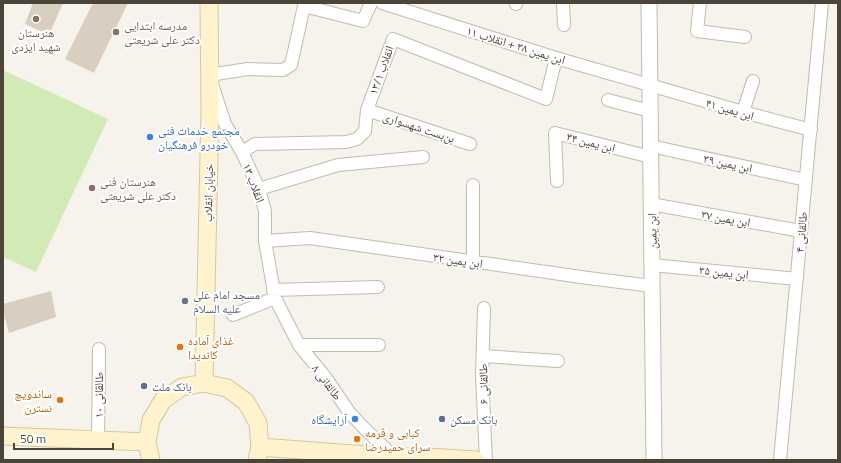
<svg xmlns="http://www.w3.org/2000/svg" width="841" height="463" viewBox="0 0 841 463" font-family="'Titillium Web','Noto Naskh Arabic',sans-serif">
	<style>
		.green { fill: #d2eab5 }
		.building { fill: #d8cfc1 }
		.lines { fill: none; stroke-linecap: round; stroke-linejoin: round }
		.minor-casing { stroke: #c2bbae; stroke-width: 14 }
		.tertiary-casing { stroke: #c2bbae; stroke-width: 17 }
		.secondary-casing { stroke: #d6c79b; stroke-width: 19 }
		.minor { stroke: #fff; stroke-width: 12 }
		.tertiary { stroke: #fff; stroke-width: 15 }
		.secondary { stroke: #fff3cd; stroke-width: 17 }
		.education-dot { fill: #8d6e63; stroke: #fff; stroke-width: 1.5 }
		.shop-dot { fill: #3f7fe0; stroke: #fff; stroke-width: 1.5 }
		.worship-dot { fill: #6b7280; stroke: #fff; stroke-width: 1.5 }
		.food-dot { fill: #e8710a; stroke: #fff; stroke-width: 1.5 }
		.service-dot { fill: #5c6f8a; stroke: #fff; stroke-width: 1.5 }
		.labels { text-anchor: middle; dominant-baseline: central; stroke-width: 4; stroke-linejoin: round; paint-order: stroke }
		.education-label { font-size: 12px; fill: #785e54; stroke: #fff; text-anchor: start }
		.street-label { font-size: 12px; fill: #4b4439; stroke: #fff }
		.shop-label { font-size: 12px; fill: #366cbe; stroke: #fff; text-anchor: start }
		.worship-label { font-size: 12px; fill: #5b616d; stroke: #fff; text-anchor: start }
		.food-label { font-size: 12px; fill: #c56008; stroke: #fff; text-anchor: start }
		.service-label { font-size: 12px; fill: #4e5e75; stroke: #fff; text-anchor: start }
	</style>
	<rect width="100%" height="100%" fill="#f6f3ec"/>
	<path class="green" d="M3 70 108 119 36 272 3 257Z"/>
	<path class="building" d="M33 3H63L49 35 25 24Z
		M93 3H128L94 73 65 59Z
		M51 291 56 317 9 333 3 311V304Z"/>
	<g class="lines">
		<g class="minor-casing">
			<path id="minor" d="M371 3 363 21 304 6 291 65 283 70 248 69 209 75 225 124 242 152 259 189 265 211V241L275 298 299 345 326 378 349 412 364 428 394 457
				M382 3 556 58 743 112 811 130
				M563 3 564 25
				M700 3 697 31 745 37
				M516 4V3
				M608 100 650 111
				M367 110 470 144
				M743 112 753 81
				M651 146 806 180
				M242 152 255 144 346 142 357 139 365 131 367 110 393 39 546 99 556 58
				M557 181 555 133 651 157
				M259 189 338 165 423 157
				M651 204 801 231
				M265 241 310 238 588 278 652 286
				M473 262V185
				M652 265 797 279
				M273 290 378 287
				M484 308 482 375 486 460
				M233 315 275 298
				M299 345H379
				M483 356 558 361
				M98 440 99 349
				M780 460 822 3"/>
		</g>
		<g class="tertiary-casing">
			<path id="tertiary" d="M649 3 654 460"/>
		</g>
		<g class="secondary-casing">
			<path id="secondary" d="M204 383 210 110 209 3
				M3 436 147 442
				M260 447 394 457H428L476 460
				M151 460 150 456 147 442 151 420 163 400 182 387 204 383 227 388 246 402 258 423 260 447 257 460"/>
		</g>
		<use href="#minor" class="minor"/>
		<use href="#tertiary" class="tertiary"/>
		<use href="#secondary" class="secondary"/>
	</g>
	<g class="education-dot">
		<circle cx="36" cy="19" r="4"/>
		<circle cx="116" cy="32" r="4"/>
		<circle cx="92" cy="188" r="4"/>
	</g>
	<g class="shop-dot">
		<circle cx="150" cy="137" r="4"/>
		<circle cx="355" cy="419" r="4"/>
	</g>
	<circle class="worship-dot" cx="185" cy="301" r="4"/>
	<g class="food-dot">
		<circle cx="180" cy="347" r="4"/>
		<circle cx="60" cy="400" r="4"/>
		<circle cx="357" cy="439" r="4"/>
	</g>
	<g class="service-dot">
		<circle cx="144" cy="386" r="4"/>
		<circle cx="442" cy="419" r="4"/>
	</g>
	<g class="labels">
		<g class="education-label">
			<text x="124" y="25">مدرسه ابتدایی<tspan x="124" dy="14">دکتر علی شریعتی</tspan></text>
			<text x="36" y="32" text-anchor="middle">هنرستان<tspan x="36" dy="14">شهید ایزدی</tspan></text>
			<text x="100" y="181">هنرستان فنی<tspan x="100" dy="14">دکتر علی شریعتی</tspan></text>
		</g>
		<g class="street-label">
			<text transform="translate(516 45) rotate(17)">ابن یمین ۳۸ + انقلاب ۱۱</text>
			<text transform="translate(381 70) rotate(-70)">انقلاب ۱۳/۱</text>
			<text transform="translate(730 109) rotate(16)">ابن یمین ۴۱</text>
			<text transform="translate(419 127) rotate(18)">بن‌بست شهسواری</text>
			<text transform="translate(591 142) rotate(14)">ابن یمین ۳۴</text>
			<text transform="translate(728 163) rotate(12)">ابن یمین ۳۹</text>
			<text transform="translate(254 183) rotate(69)">انقلاب ۱۳</text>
			<text transform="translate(208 193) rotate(-89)">خیابان انقلاب</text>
			<text transform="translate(726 218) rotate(10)">ابن یمین ۳۷</text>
			<text transform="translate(652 231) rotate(-91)">ابن یمین</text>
			<text transform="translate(801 232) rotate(-85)">طالقانی ۴</text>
			<text transform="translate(458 260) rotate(8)">ابن یمین ۳۲</text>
			<text transform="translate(724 272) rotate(6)">ابن یمین ۳۵</text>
			<text transform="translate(327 382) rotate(53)">طالقانی ۸</text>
			<text transform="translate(483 384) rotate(-91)">طالقانی ۶</text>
			<text transform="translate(98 395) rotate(-90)">طالقانی ۱۰</text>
		</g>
		<g class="shop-label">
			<text x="158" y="130">مجتمع خدمات فنی<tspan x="158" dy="14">خودرو فرهنگیان</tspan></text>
			<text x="347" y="419" text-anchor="end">آرایشگاه</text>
		</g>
		<g class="worship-label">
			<text x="193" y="294">مسجد امام علی<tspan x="193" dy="14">علیه السلام</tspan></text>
		</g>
		<g class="food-label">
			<text x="188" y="340">غذای آماده<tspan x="188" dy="14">کاندیدا</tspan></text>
			<text x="52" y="393" text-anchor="end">ساندویچ<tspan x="52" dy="14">نسترن</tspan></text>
			<text x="365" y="432">کبابی و قرمه<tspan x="365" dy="14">سرای حمیدرضا</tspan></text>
		</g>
		<g class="service-label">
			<text x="152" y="386">بانک ملت</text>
			<text x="450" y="419">بانک مسکن</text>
		</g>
	</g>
	<rect width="841" height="463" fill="none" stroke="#4b4439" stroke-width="8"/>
	<path d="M14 443v6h99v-6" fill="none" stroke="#4b4439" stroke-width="2"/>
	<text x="20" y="443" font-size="12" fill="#4b4439" stroke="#ffffff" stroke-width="3" paint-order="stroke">50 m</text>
</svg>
